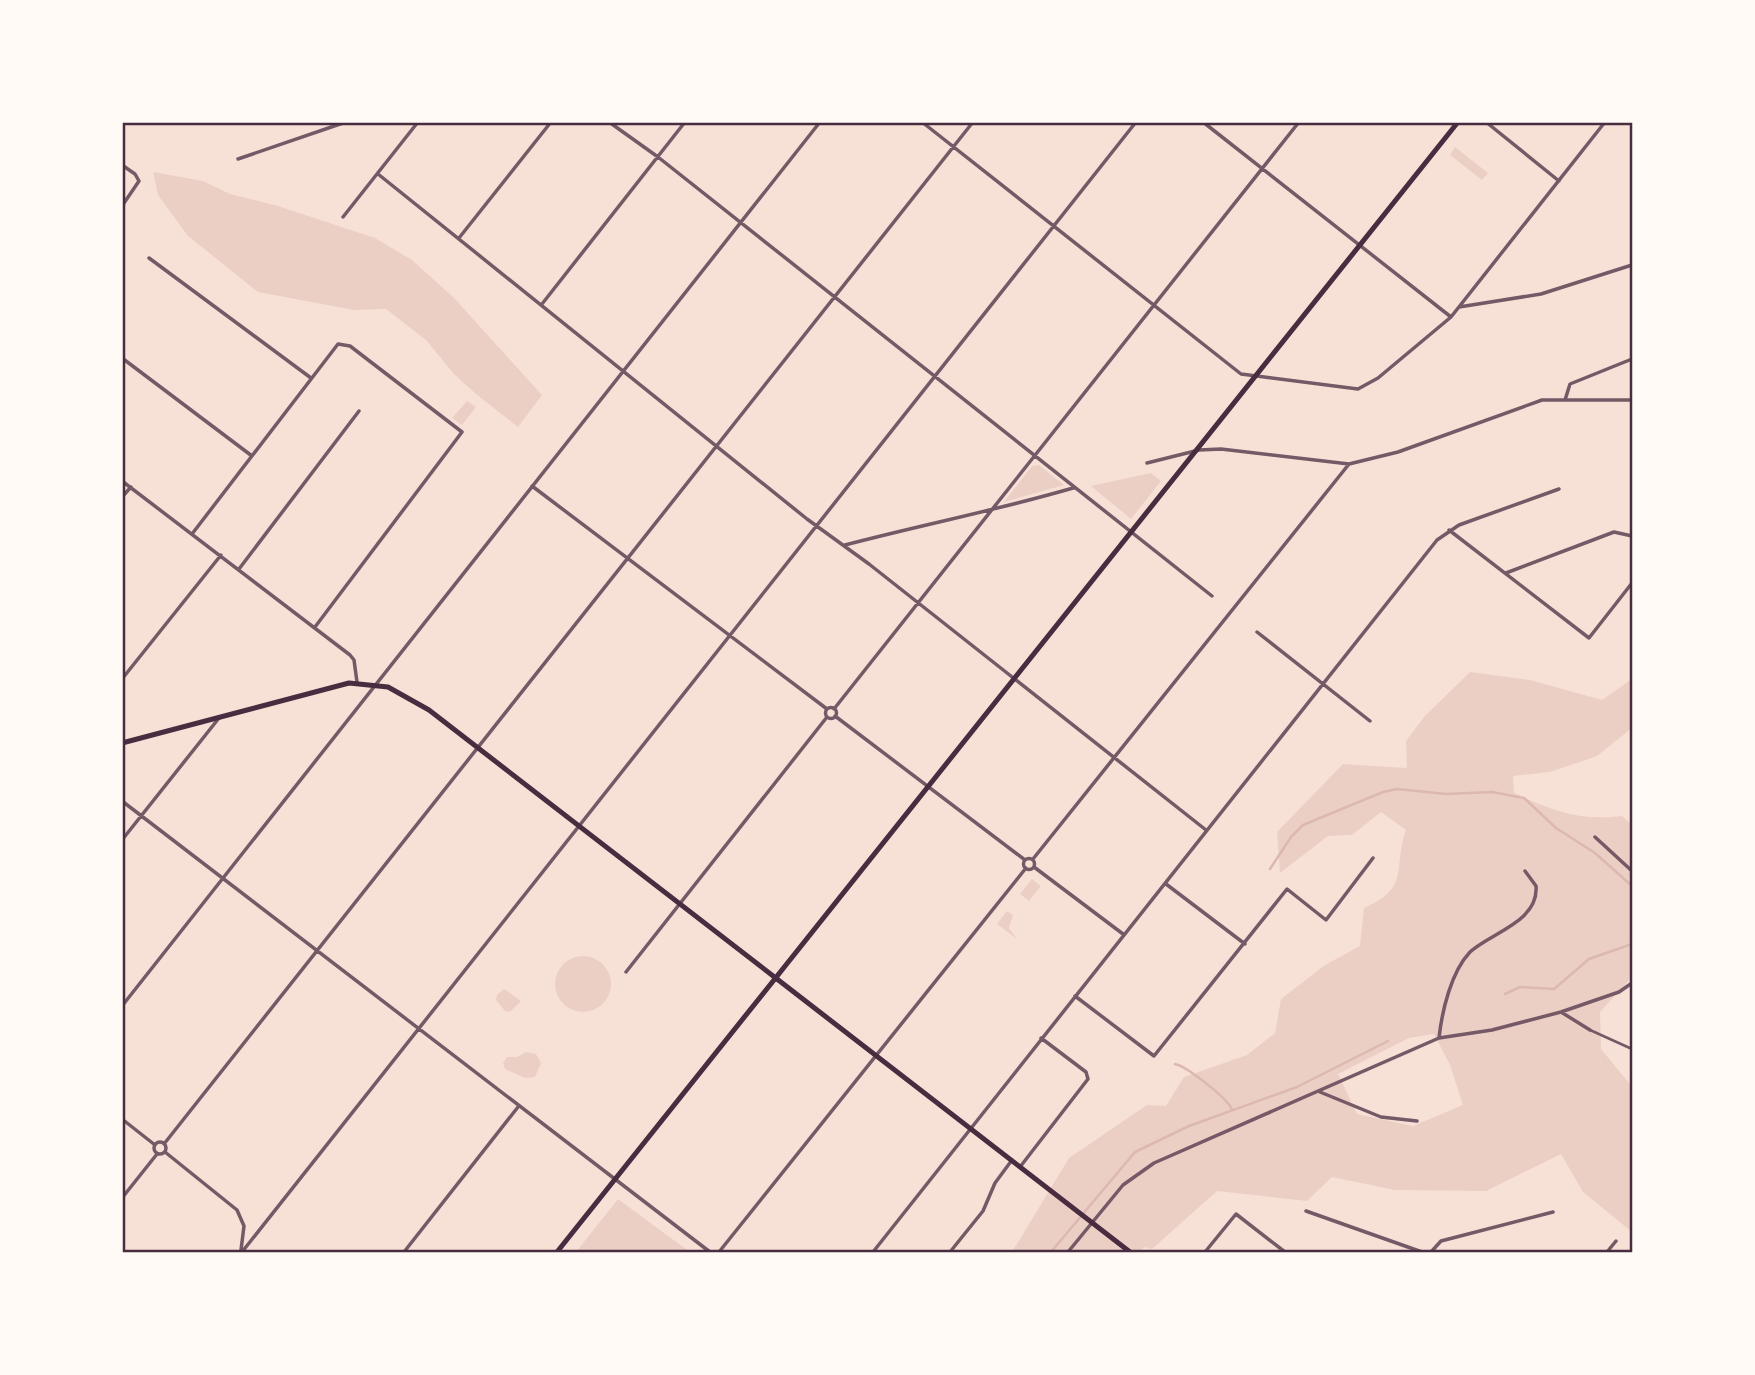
<svg xmlns="http://www.w3.org/2000/svg" width="1755" height="1375" viewBox="0 0 1755 1375" font-family="Poppins,sans-serif">
	<style>
		.green { fill: #ebcfc5; fill-rule: evenodd }
		.lines { fill: none; stroke-linecap: round; stroke-linejoin: round }
		.stream { stroke: #dcb8b0; stroke-width: 2.5 }
		.pedestrian { stroke: #755966; stroke-width: 2.5 }
		.minor { stroke: #755966; stroke-width: 3.5 }
		.secondary { stroke: #4a2c40; stroke-width: 5 }
		.primary { stroke: #4a2c40; stroke-width: 5 }
		.neatline { fill: none; stroke: #4a2c40; stroke-width: 2.5 }
	</style>
	<rect width="100%" height="100%" fill="#f7e1d7"/>
	<path class="green" d="M1455 147 1488 173 1482 180 1450 155Z
		M153 172 203 181 230 194 278 206 375 238 412 260 454 298 542 395 518 427 476 394 454 374 426 340 386 309 354 310 258 292 188 236 158 195Z
		M467 401 476 407 462 425 452 418Z
		M1039 465 1064 485 1004 502 1032 466Z
		M1151 473 1161 481 1131 519 1091 486Z
		M1470 672 1530 680 1602 700 1632 679V728L1597 756 1550 772 1513 776 1514 793C1555 811 1577 821 1622 816L1632 825V977L1600 1012 1601 1049 1629 1083 1632 1082V1232L1583 1192 1561 1154 1486 1191 1395 1190 1332 1177 1307 1201 1217 1191 1152 1249 1144 1247 1139 1252H1012L1069 1158 1147 1105 1166 1106 1184 1077 1247 1055 1275 1033 1281 999 1325 965 1360 946 1364 908C1412 887 1392 868 1406 830L1381 812 1352 835 1328 836 1280 873 1277 832 1343 764 1407 768 1406 741 1424 717ZM1434 1034 1450 1065 1463 1105 1413 1126 1357 1114 1338 1074 1409 1038Z
		M1032 879 1041 886 1029 901 1020 894Z
		M1007 911 1013 915 1009 928 1017 939 997 924Z
		M555 984a28 28 0 1 1 56 0a28 28 0 1 1-56 0Z
		M504 989 521 1001 510 1012 505 1011 496 1000 497 995Z
		M526 1052 536 1054 541 1063 535 1077 525 1078 505 1069 503 1063 507 1057H517Z
		M618 1199 690 1252H576Z"/>
	<g class="lines">
		<path class="stream" d="M1270 869 1291 837 1303 825 1383 792 1397 789 1446 794 1492 792 1524 798 1556 828 1595 853 1632 886
			M1505 994 1520 987 1554 989 1589 959 1632 944
			M1175 1064C1186 1066 1229 1099 1232 1110
			M1051 1252 1135 1152 1189 1126 1297 1087 1388 1041"/>
		<path class="pedestrian" d="M1590 1030 1632 1049"/>
		<path class="minor" d="M609 122 658 157 1212 596
			M922 122 1241 374 1358 389 1378 378 1451 317 1605 122
			M1203 122 1451 317
			M1486 122 1559 181
			M238 159 346 122
			M122 165 135 174 139 181 122 206
			M378 174 807 519 869 564 1206 830
			M343 217 418 122
			M459 238 551 122
			M149 258 311 378
			M542 304 685 122
			M1459 307 1541 294 1632 265
			M122 358 252 456
			M1565 400 1570 384 1632 359
			M1147 463 1199 450 1221 449 1349 464 1398 452 1542 400H1632
			M122 481 350 655 354 660 357 682
			M532 486 827 709
			M122 497 131 487
			M1449 530 1589 638 1632 583
			M192 534 338 344 350 346 462 432 315 627
			M845 545C921 525 998 510 1073 488
			M239 569 359 411
			M1506 573 1614 532 1632 536
			M1257 632 1370 721
			M122 679 221 555
			M825.5 713a5.5 5.5 0 1 1 11 0a5.5 5.5 0 1 1-11 0Z
			M834 709 1299 122
			M835 716 1025 860
			M122 801 710 1252
			M1595 837 1632 871
			M122 840 219 718
			M1023.5 864a5.5 5.5 0 1 1 11 0a5.5 5.5 0 1 1-11 0Z
			M1033 859 1349 464
			M1034 867 1123 934
			M1166 884 1245 944
			M626 972 827 717
			M1075 996 1154 1056 1287 889 1326 920 1373 858
			M122 1006 820 122
			M1561 1012 1590 1030
			M1439 1038C1442 1011 1451 972 1470 952 1490 933 1539 922 1536 886L1525 871
			M1320 1092 1381 1117 1417 1121
			M122 1119 155 1145
			M154 1148a6 6 0 1 1 12 0a6 6 0 1 1-12 0Z
			M164 1144 973 122
			M165 1152 237 1210 244 1226 241 1250
			M1020 1167 1088 1079 1086 1072 1041 1038
			M122 1198 157 1154
			M1306 1211 1422 1252
			M242 1252 1136 122
			M404 1252 518 1107
			M719 1252 1026 868
			M873 1252 1437 540 1459 525 1559 489
			M950 1252 983 1211 995 1183 1012 1160
			M1068 1252 1123 1185 1154 1163 1439 1038 1492 1030 1561 1012 1619 992 1632 983
			M1205 1252 1236 1214 1285 1252
			M1431 1252 1441 1241 1553 1212
			M1607 1252 1616 1241"/>
		<path class="secondary" d="M122 743 349 683 388 687 429 710 777 979
			M557 1252 1458 122"/>
		<path class="primary" d="M777 979 1130 1252"/>
	</g>
	<rect width="1755" height="1375" fill="none" stroke="#fffaf5" stroke-width="248"/>
	<rect x="124" y="124" width="1507" height="1127" class="neatline"/>
</svg>
